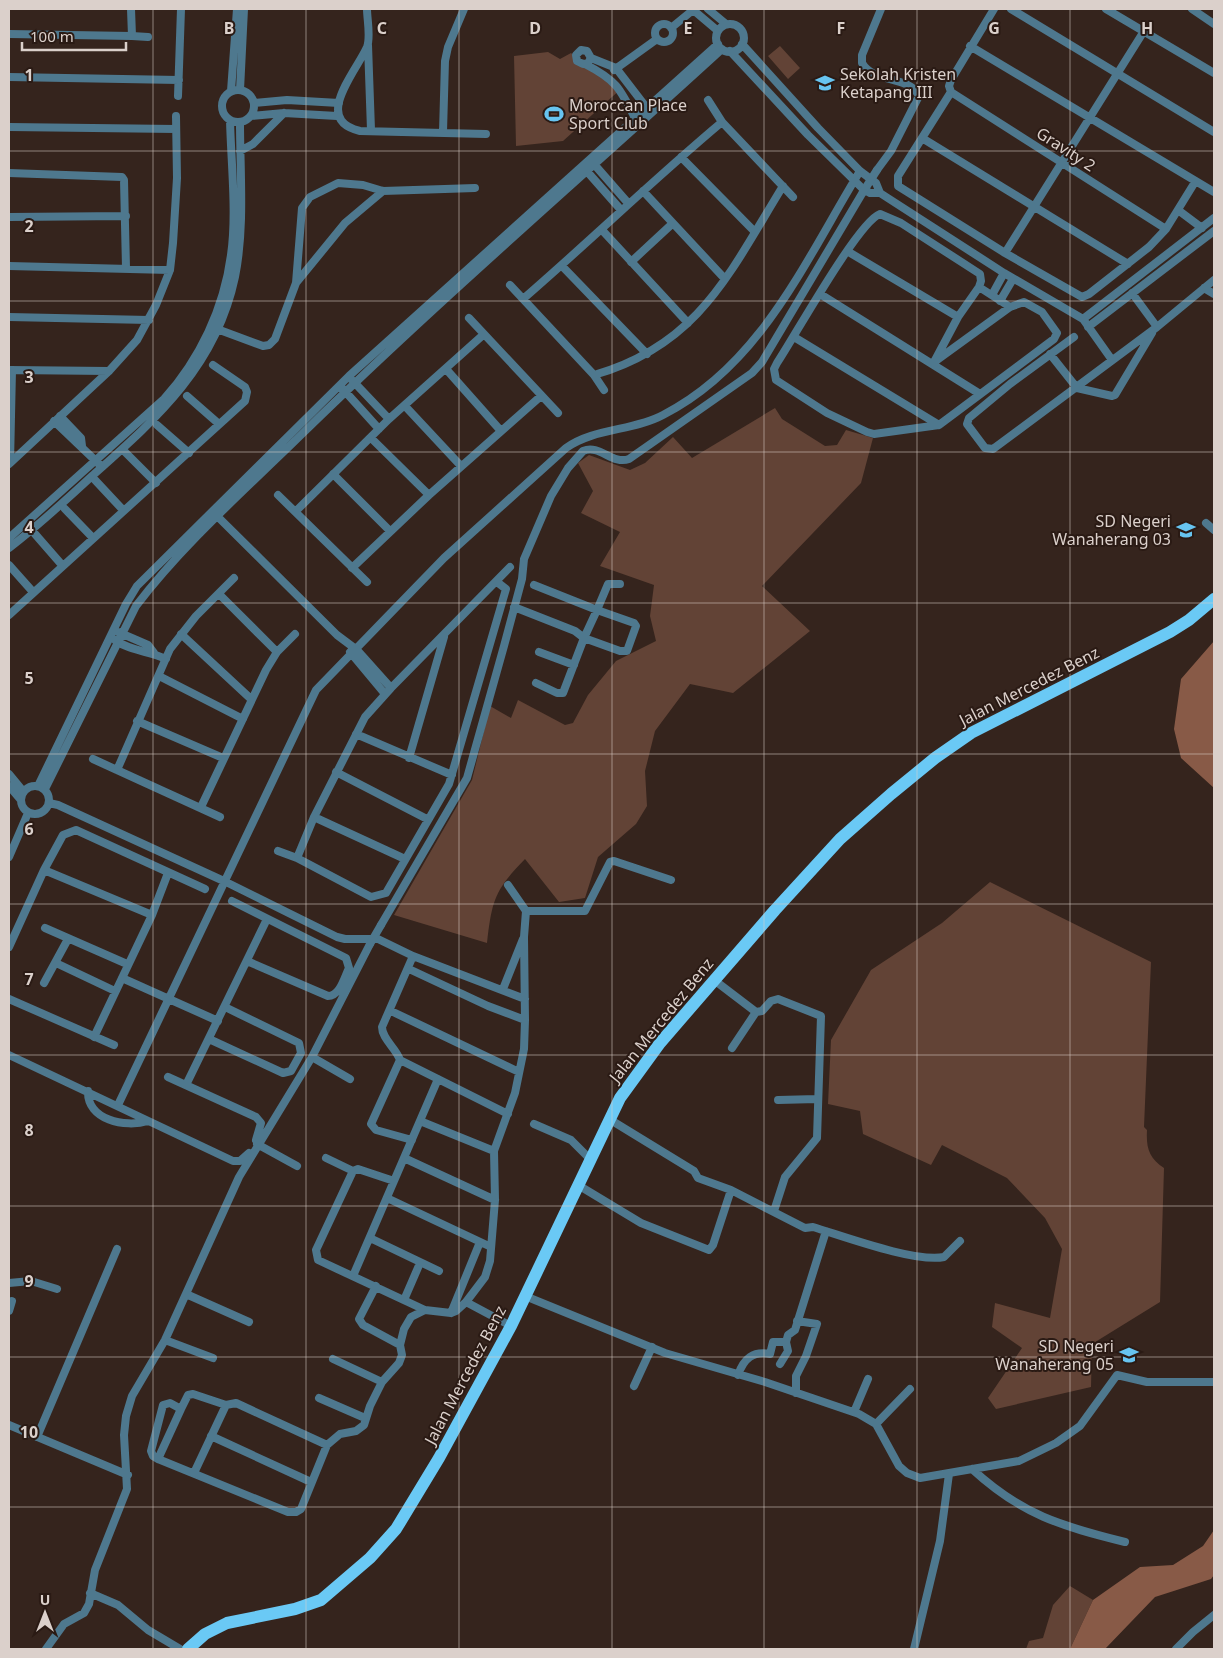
<svg xmlns="http://www.w3.org/2000/svg" width="1223" height="1658" viewBox="0 0 1223 1658" font-family="'Noto Sans',sans-serif">
	<style>
		.green { fill: #624336 }
		.water { fill: #885a47 }
		.lines { fill: none; stroke-linecap: round; stroke-linejoin: round }
		.street { stroke: #4e788e; stroke-width: 8 }
		.primary { stroke: #6ac9f5; stroke-width: 12 }
		.street-bridge { stroke: #4e788e; stroke-width: 8 }
		.grid { fill: none; stroke: #dbd0cb; stroke-width: 1; stroke-opacity: 0.55 }
		.labels { text-anchor: middle; dominant-baseline: central; stroke-width: 4; stroke-linejoin: round; paint-order: stroke }
		.poi-label { font-size: 16px; fill: #dbd0cb; stroke: #2a1a14; text-anchor: start }
		.street-label { font-size: 16px; fill: #dbd0cb; stroke: #2a1a14 }
		.grid-label { font-size: 16px; text-anchor: middle; font-weight: bold; fill: #dbd0cb; stroke: #2a1a14; stroke-width: 4; stroke-linejoin: round; paint-order: stroke }
	</style>
	<rect width="100%" height="100%" fill="#35241d"/>
	<path class="green" d="M780 46 800 68 788 79 768 56Z
		M548 52 560 59 571 53 590 70 622 88 563 141 516 146 514 56Z
		M775 408 782 419 825 446 837 445 846 430 873 438 861 483 762 586 810 631 733 693 690 684 655 731 645 771 647 806 636 824 598 857 585 898 559 902 525 859C495 890 492 899 487 943L394 915 472 780 490 706 511 718 518 700 565 725 573 723 588 695 616 661 656 641 650 616 654 585 600 566 620 532 581 513 593 491 578 463 589 455 630 470 645 463 673 437 692 458Z
		M990 882 1151 962 1144 1127 1147 1130C1146 1148 1149 1158 1164 1168L1160 1302 1092 1344 1091 1387 996 1409 988 1398 1022 1348 992 1327 995 1303 1050 1318 1062 1249 1045 1218 1007 1178 942 1145 931 1165 863 1134 860 1111 828 1104 831 1040 871 970 942 923Z
		M1070 1586 1093 1600 1070 1649H1026L1029 1641 1043 1638 1053 1605Z"/>
	<path class="water" d="M1214 641V788L1181 758 1174 729 1181 679Z
		M1214 1530V1575L1211 1579 1155 1597 1105 1649H1070L1093 1600 1140 1567 1173 1565 1203 1546Z"/>
	<g class="lines">
		<path class="street" d="M367 9C367 19 371 37 367 47 356 72 312 120 360 131L486 134
			M692 9 718 31
			M708 9 726 24
			M994 9 951 80 949 86 951 92 898 176V186L1005 253 1082 297 1089 294 1149 247 1166 229 1195 182
			M1011 9 1214 132
			M1106 9 1214 73
			M1192 9 1214 24
			M655 33a9 9 0 1 1 18 0a9 9 0 1 1-18 0Z
			M716 38a14 14 0 1 1 28 0a14 14 0 1 1-28 0Z
			M671 28 693 10
			M9 34 132 36 131 9
			M132 36 148 37
			M742 44 818 128 860 171 876 183 880 193
			M368 45 371 130
			M970 46 1214 192
			M730 51 808 135 863 189 870 193H880L1004 273 1083 319 1112 360
			M591 58 588 63 583 64 577 61 576 55 581 50 587 51 591 58 616 68 646 107
			M585 64C616 80 620 88 635 118
			M614 70 657 39
			M9 77 179 80
			M222 106a16 16 0 1 1 32 0a16 16 0 1 1-32 0Z
			M240 90 244 9
			M231 91 237 9
			M951 92 1166 229
			M178 96 181 9
			M708 100 722 122 793 197
			M254 103 287 100 339 103
			M251 116 284 113 337 116
			M9 127 176 129
			M443 132 445 61 448 47 464 9
			M922 138 1128 264
			M240 151 253 144 284 113
			M681 157 755 232
			M593 163 628 203
			M584 168 621 210
			M877 170 891 151 919 96C909 75 874 84 862 63V55L881 9
			M9 173 122 177 124 180 126 268
			M643 191 725 279
			M1178 210 1202 228
			M9 217 126 216
			M602 230 688 323
			M847 251 958 317
			M1005 253 1144 31
			M631 262 672 224
			M9 266 170 270
			M562 266 647 354
			M296 283 345 223 383 191
			M510 285 594 375 604 390
			M979 287 1010 307
			M1204 288 1214 294
			M1132 293 1157 327
			M820 294 980 394
			M992 295 1004 273
			M523 299C590 241 654 179 722 122
			M1000 301 1013 279
			M9 317 149 320
			M469 318 558 413
			M1083 319 1214 218
			M1088 327 1214 231
			M217 329 263 346 269 345 275 339 296 283 302 208 310 197 338 183 363 185 383 191 475 188
			M794 337 939 425
			M1074 337 1010 384 969 418 967 424 985 448 993 449 1157 327 1214 280
			M1050 354 1077 388 1112 396 1115 395 1152 333
			M933 364 958 317 979 287 981 281 980 274 901 223 880 214C858 222 795 336 777 363L774 369 776 380 827 413 867 432 874 434 939 425 1054 339 1057 333 1042 312 1024 302 1010 307 937 360
			M446 369 501 431
			M9 370 109 371
			M594 375C699 345 730 272 783 186
			M352 380 389 419
			M342 388 379 429
			M187 396 219 424
			M405 406 461 466
			M60 416 81 438 82 446
			M54 421 99 464
			M157 425 189 453
			M371 438 429 495
			M122 449 156 483
			M10 463 12 370
			M9 464 109 371 137 340 156 305 170 270 173 243 177 178 176 116
			M333 474 390 531
			M95 480 123 510
			M278 495 367 582
			M65 509 93 538
			M296 511 389 419 483 335
			M215 514 337 635 357 650 391 688
			M1206 523 1214 530
			M35 534 62 565
			M9 538 164 399C200 359 224 308 231 255 237 214 231 163 230 120
			M9 548C38 526 65 501 92 476 156 419 216 367 235 277 245 227 240 173 240 122
			M9 565 33 592
			M352 568 429 495 541 396
			M534 585 597 610 608 584H620
			M219 594 277 652
			M514 607 575 631 584 638 563 693H557L536 683
			M597 610 634 623 636 626 627 651H620L584 638Z
			M9 615 245 401 247 392 245 387 213 365
			M118 632 148 645 154 653
			M181 634 251 699
			M115 640C130 651 149 651 166 659
			M350 652 385 694
			M539 652 574 665
			M159 676 243 719
			M137 721 223 758
			M356 734 452 775
			M409 758 444 637
			M93 759 220 817
			M117 770 170 649 196 616 234 578
			M336 772 427 819
			M9 774 23 791
			M21 800a14 14 0 1 1 28 0a14 14 0 1 1-28 0Z
			M9 786 20 799
			M38 786 126 604 137 586 349 376 718 44
			M45 789 136 606C184 543 246 489 302 434 438 301 582 177 722 49
			M49 803 58 805 226 882 337 937 345 939H378L413 956 525 999
			M201 807 266 670 277 652 295 634
			M314 817 405 859
			M278 851 297 858 371 897 386 893 449 784 506 589 497 582
			M9 857 28 813
			M297 858 314 817 365 717 391 688 510 567
			M44 870 152 915
			M508 885 526 911 524 937 525 1020
			M232 901 346 958 349 968C344 978 340 996 328 996L247 961
			M526 911H585L610 862 614 861 671 880
			M381 925 467 778 504 646 522 579 524 559 551 496 568 468 583 451C600 444 612 465 629 459L752 373 762 362 863 192
			M45 928 127 964
			M9 947 44 870 63 835 76 830 205 889
			M56 963 115 991
			M122 978 218 1021
			M714 980 756 1012 762 1011 771 1001 778 999 821 1016 817 1138 785 1177 774 1211
			M44 983 68 939
			M503 989 523 939
			M9 999 114 1045
			M391 1011 519 1072
			M94 1037 152 915 168 873
			M209 1039 283 1073 291 1071 301 1053 299 1043 225 1007
			M732 1048 756 1012
			M9 1055 233 1161H240L249 1153
			M312 1057 350 1079
			M400 1060 508 1114
			M168 1077 256 1117 261 1123 256 1140
			M186 1085 267 919
			M88 1091C87 1120 125 1128 148 1121
			M778 1100 817 1099
			M118 1105 316 690 444 558 566 448C594 428 633 431 663 415 761 365 805 261 860 171
			M609 1119 694 1171 698 1178 731 1190 805 1228 813 1227C843 1236 916 1263 944 1257L960 1241
			M420 1121 494 1151
			M534 1124 571 1140 590 1159
			M412 1140 376 1130 371 1124 400 1060C396 1048 382 1039 382 1027L413 956
			M257 1144 297 1166
			M326 1158 353 1171
			M404 1158 495 1200
			M394 1181 358 1169 353 1171 316 1250 318 1260 425 1310
			M578 1185 641 1223 709 1250 713 1245 731 1190
			M387 1198 491 1247
			M370 1238 439 1271
			M353 1276 438 1079
			M9 1283 31 1281 57 1289
			M376 1286 359 1319 363 1325 400 1345
			M186 1294 249 1322
			M525 1296 665 1353 765 1382 859 1414 876 1424 899 1466 907 1473 920 1478 1019 1461 1056 1443 1080 1426 1117 1375 1147 1382H1214
			M404 1300 420 1263
			M466 1302 511 1326
			M9 1311 12 1301
			M451 1313 480 1242
			M165 1340 213 1358
			M333 1359 382 1382
			M780 1364 788 1351 786 1342
			M738 1375C744 1358 753 1351 770 1354L773 1342H786L788 1335 795 1330 826 1231
			M634 1386 652 1347
			M796 1393V1376L806 1356 817 1324 797 1321
			M319 1398 365 1418
			M854 1412 868 1379
			M876 1424 910 1389
			M9 1425 128 1475
			M211 1436 311 1482
			M37 1437 117 1249
			M327 1445 236 1403 226 1405 193 1394 188 1395 181 1409 170 1403 163 1405 151 1451 153 1456 158 1459 288 1512H296L301 1509 327 1445 340 1434 356 1431 364 1425 370 1406 382 1382 399 1363 402 1355 400 1345 404 1329 411 1317 425 1310 451 1313 456 1311 466 1302 485 1277 490 1261 495 1200 494 1151 515 1093 524 1049 525 1020 488 1006 409 969
			M158 1459 181 1409
			M972 1469C1022 1515 1061 1526 1125 1542
			M194 1473 226 1405
			M90 1593 118 1605 148 1630 180 1649
			M46 1649 64 1624 84 1613 89 1604 95 1570 127 1489 124 1435 126 1416 132 1396 165 1340 239 1177 312 1057 370 944
			M914 1649 940 1541 949 1474
			M1176 1649 1193 1632 1214 1615"/>
		<path class="primary" d="M188 1649 205 1634 227 1623 295 1609 321 1600 370 1558 396 1529 439 1458 511 1326 620 1098 660 1043 775 910 840 839 891 794 935 758 971 733 1170 632 1189 620 1214 599"/>
		<path class="street-bridge" d="M863 192 877 170
			M370 944 381 925"/>
	</g>
	<path class="grid" d="M153 9V1649M306 9V1649M459 9V1649M612 9V1649M764 9V1649M917 9V1649M1070 9V1649M9 151H1214M9 301H1214M9 452H1214M9 603H1214M9 754H1214M9 904H1214M9 1055H1214M9 1206H1214M9 1357H1214M9 1507H1214"/>
	<defs>
		<g id="school-bare" transform="scale(1.5)"><path d="M0-5L7-2L0 1L-7-2ZM-4 1L0 2.5L4 1V4Q0 6-4 4Z" fill="#67c4f0" stroke="#2a1a14" stroke-width="2.5" paint-order="stroke"/></g>
		<g id="stadium-bare" transform="scale(1.5)"><path d="M0-5a6.5 5 0 1 0 0 10a6.5 5 0 1 0 0-10ZM-3.5-1.8h7v3.6h-7Z" fill="#67c4f0" stroke="#2a1a14" stroke-width="2.5" paint-order="stroke"/></g>
	</defs>
	<g fill-rule="evenodd">
		<use href="#school-bare" x="825" y="83"/>
		<use href="#stadium-bare" x="554" y="114"/>
		<use href="#school-bare" x="1186" y="530"/>
		<use href="#school-bare" x="1129" y="1355"/>
	</g>
	<g class="labels">
		<g class="poi-label">
			<text x="840" y="74">Sekolah Kristen<tspan x="840" dy="18">Ketapang III</tspan></text>
			<text x="569" y="105">Moroccan Place<tspan x="569" dy="18">Sport Club</tspan></text>
			<text x="1171" y="521" text-anchor="end">SD Negeri<tspan x="1171" dy="18">Wanaherang 03</tspan></text>
			<text x="1114" y="1346" text-anchor="end">SD Negeri<tspan x="1114" dy="18">Wanaherang 05</tspan></text>
		</g>
		<g class="street-label">
			<text transform="translate(1066 149) rotate(33)">Gravity 2</text>
			<text transform="translate(1029 686) rotate(-27)">Jalan Mercedez Benz</text>
			<text transform="translate(661 1020) rotate(-51)">Jalan Mercedez Benz</text>
			<text transform="translate(465 1375) rotate(-62)">Jalan Mercedez Benz</text>
		</g>
	</g>
	<g class="grid-label">
		<text x="229" y="34">B</text>
		<text x="382" y="34">C</text>
		<text x="535" y="34">D</text>
		<text x="688" y="34">E</text>
		<text x="841" y="34">F</text>
		<text x="994" y="34">G</text>
		<text x="1147" y="34">H</text>
		<text x="29" y="81">1</text>
		<text x="29" y="232">2</text>
		<text x="29" y="383">3</text>
		<text x="29" y="533">4</text>
		<text x="29" y="684">5</text>
		<text x="29" y="835">6</text>
		<text x="29" y="985">7</text>
		<text x="29" y="1136">8</text>
		<text x="29" y="1287">9</text>
		<text x="29" y="1438">10</text>
	</g>
	<rect width="1223" height="1658" fill="none" stroke="#dbd0cb" stroke-width="20"/>
	<g transform="translate(45 1613)" stroke="#2a1a14" stroke-width="4" paint-order="stroke">
	<path d="M0-4L9 19L0 12L-9 19Z" fill="#dbd0cb"/>
	<text y="-8" font-size="14" font-weight="bold" text-anchor="middle" fill="#dbd0cb">U</text>
	</g>
	<path d="M22 42v8h104v-8" fill="none" stroke="#dbd0cb" stroke-width="2.5"/>
	<text x="30" y="42" font-size="15" fill="#dbd0cb" stroke="#2a1a14" stroke-width="4" paint-order="stroke">100 m</text>
</svg>
